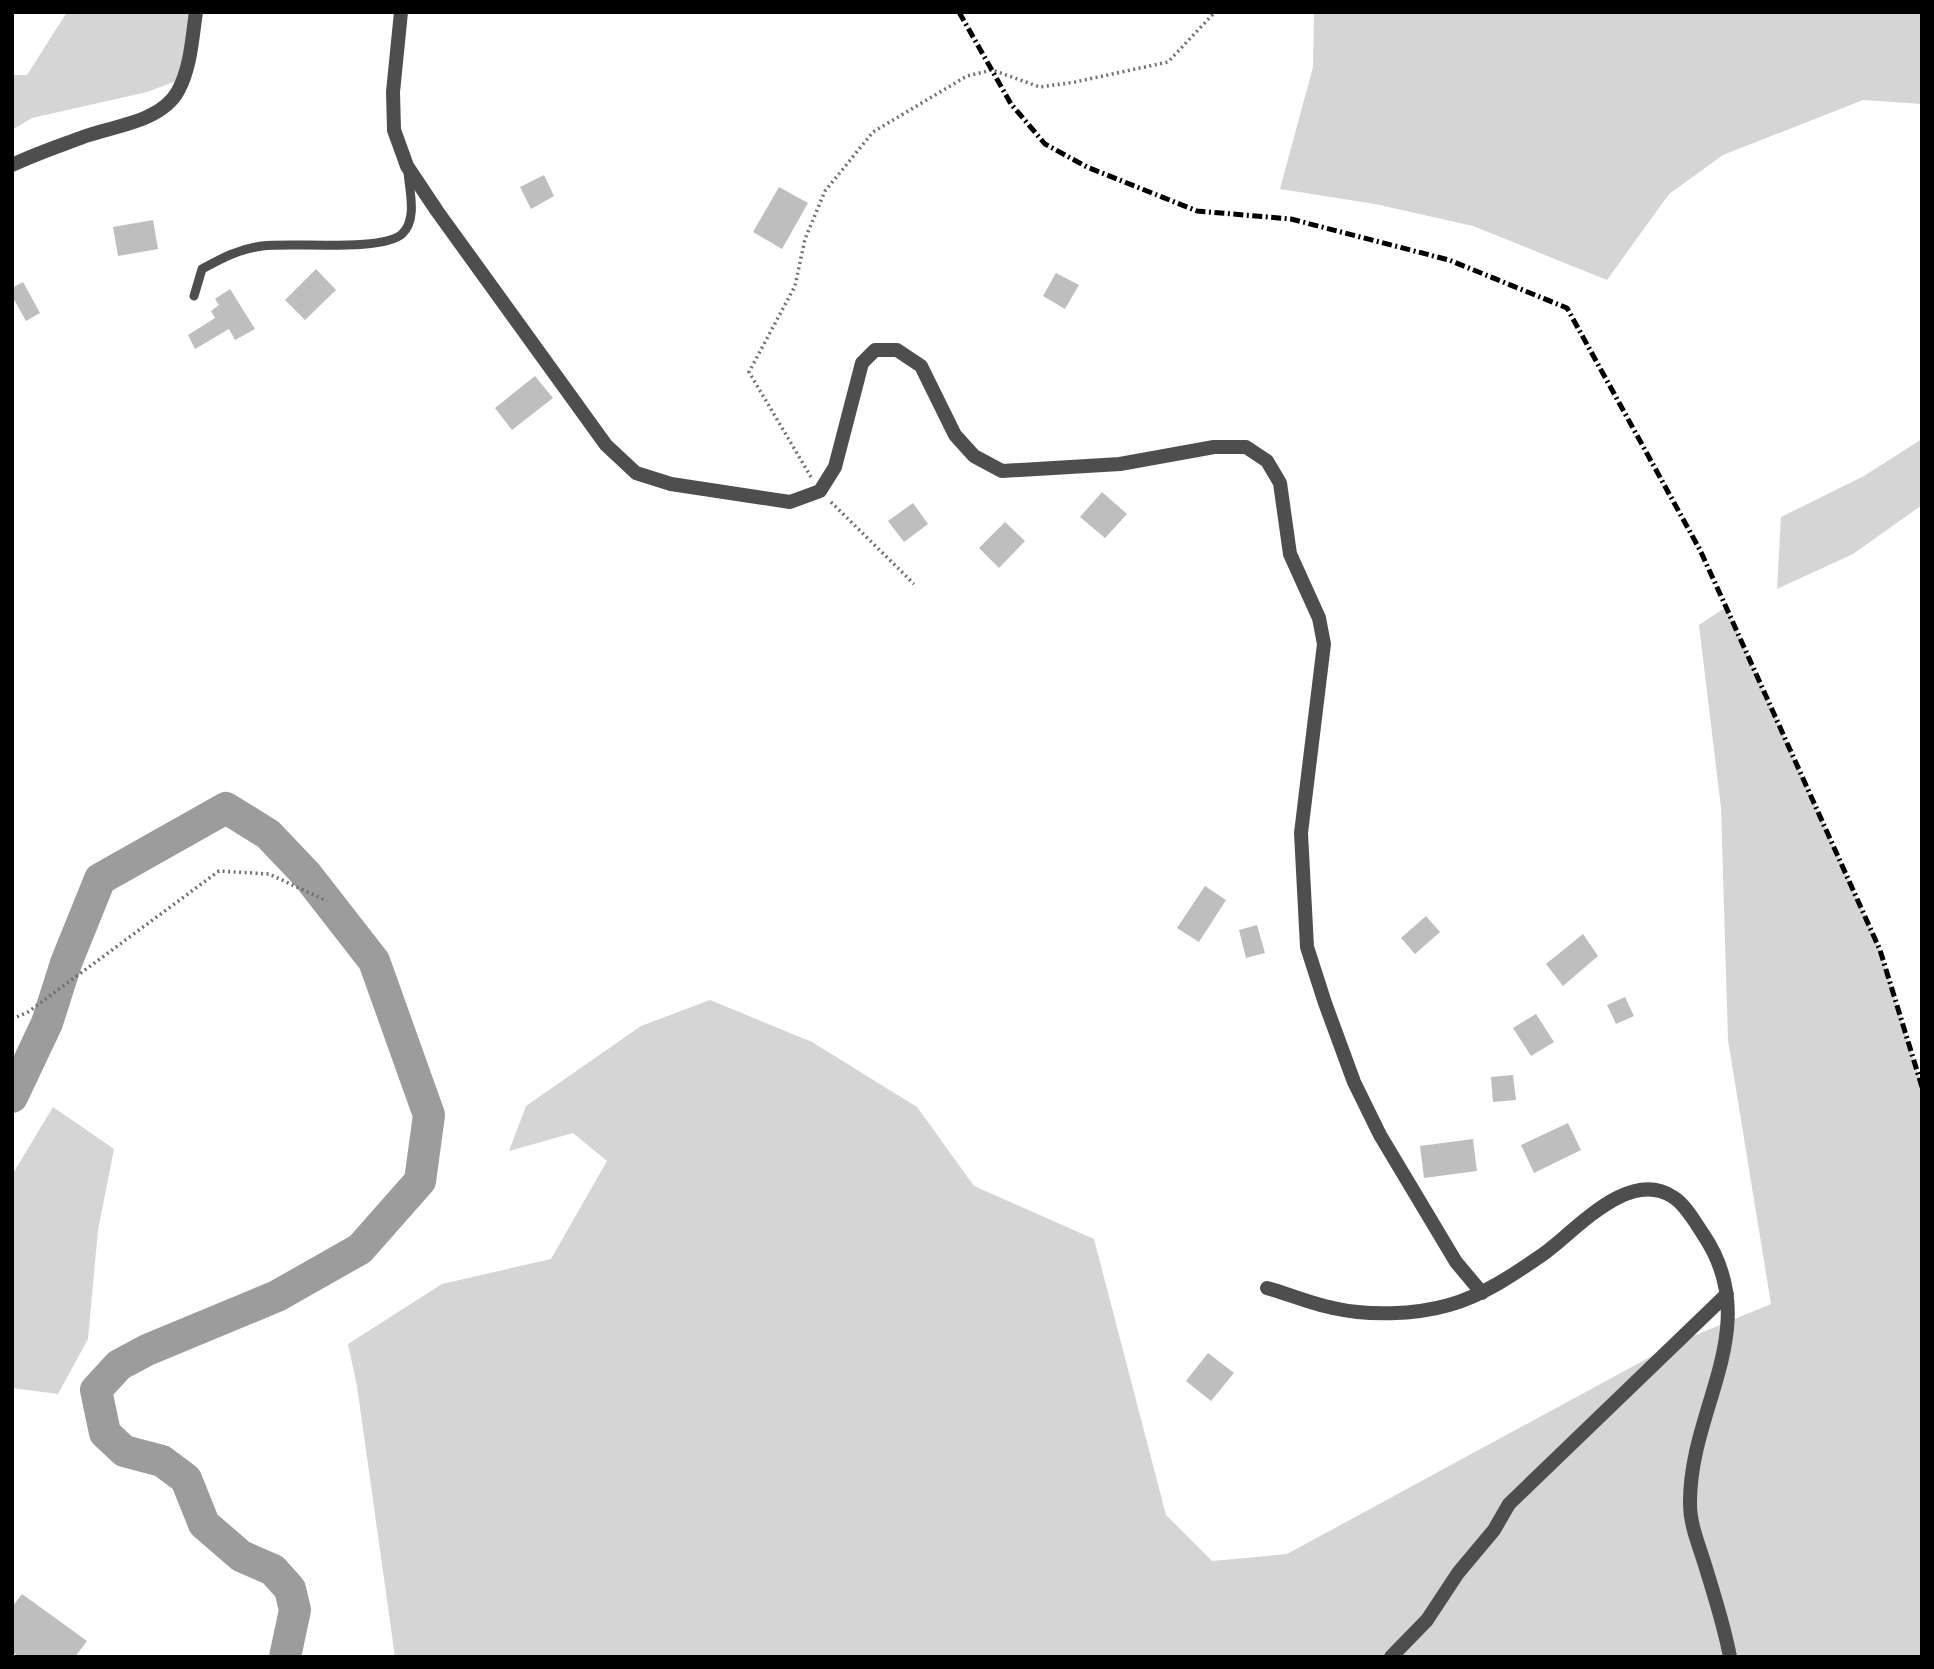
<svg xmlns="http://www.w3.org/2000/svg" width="1934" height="1669" viewBox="0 0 1934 1669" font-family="'Nunito Sans',sans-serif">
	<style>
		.green { fill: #d5d5d5 }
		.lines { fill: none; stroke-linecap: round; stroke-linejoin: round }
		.river { stroke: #9c9c9c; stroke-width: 32 }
		.building { fill: #bebebe }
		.path { stroke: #707070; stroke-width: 3.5; stroke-dasharray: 2 3.5; stroke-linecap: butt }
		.lane { stroke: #4e4e4e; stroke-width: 9 }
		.street { stroke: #4e4e4e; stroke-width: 14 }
		.rail { stroke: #000; stroke-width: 5; stroke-dasharray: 10 3.5 2 3.5; stroke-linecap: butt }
	</style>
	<rect width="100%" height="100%" fill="#fff"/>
	<path class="green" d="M67 12H202L182 79 147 92 32 118 12 130V75H27Z
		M1314 12H1922V104L1863 100 1723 155 1669 194 1607 280 1473 226 1375 204 1280 189 1313 67Z
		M1922 439V505L1853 554 1777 589 1781 517 1864 476Z
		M1726 607 1880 950 1922 1087V1657H395L357 1386 348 1344 442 1284 551 1259 607 1161 573 1133 509 1151 526 1106 641 1026 710 1000 812 1042 917 1107 974 1186 1094 1239 1166 1515 1212 1561 1287 1554 1674 1344 1771 1304 1728 1040 1721 808 1699 625Z
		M53 1107 114 1149 98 1230 88 1339 58 1394 12 1388V1175Z"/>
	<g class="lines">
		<path class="river" d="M12 1097 47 1023 66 963 100 879 226 808 268 834 307 875 374 961 429 1115 420 1181 360 1249 277 1296 147 1350 119 1365 96 1390 105 1433 124 1451 162 1461 186 1479 204 1524 241 1556 273 1570 290 1589 295 1610 285 1657"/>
	</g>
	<path class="building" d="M544 175 554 196 531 209 520 187Z
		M779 187 808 203 782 249 753 232Z
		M153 220 158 249 118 256 113 227Z
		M316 269 336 290 305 320 285 300Z
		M1056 273 1079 285 1065 309 1043 296Z
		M23 282 40 313 26 321 12 296V288Z
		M230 289 255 329 235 340 229 329 195 349 188 335 215 318 211 311 219 305 215 299Z
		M535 376 553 398 512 430 495 408Z
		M1102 492 1127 514 1105 538 1080 517Z
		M913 503 928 524 904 542 888 521Z
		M1005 522 1025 541 999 568 979 548Z
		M1205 886 1226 900 1199 942 1177 928Z
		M1426 916 1440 932 1415 954 1401 938Z
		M1257 925 1265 953 1246 958 1239 930Z
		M1583 934 1598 956 1563 986 1546 964Z
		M1625 997 1634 1016 1616 1024 1607 1005Z
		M1536 1014 1554 1042 1531 1056 1513 1028Z
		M1513 1075 1516 1100 1493 1102 1491 1077Z
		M1568 1123 1581 1150 1534 1173 1521 1145Z
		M1473 1139 1477 1171 1424 1178 1420 1146Z
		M1208 1353 1234 1373 1211 1401 1186 1381Z
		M22 1594 87 1641 75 1657H19L12 1652V1607Z"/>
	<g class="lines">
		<path class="path" d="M811 477 749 372 795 286 805 239 825 191 873 132 967 76 992 70 1040 87 1075 82 1168 62 1215 12
			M831 502 914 584
			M12 1019 28 1012 219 871 269 874 327 901"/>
		<path class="lane" d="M194 296 202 269C222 258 239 249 262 246 293 242 382 252 402 234 418 219 409 190 408 171"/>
		<path class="street" d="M401 12 393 92 394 130 407 166 437 211 606 445 636 473 671 484 790 502 820 491 835 467 862 363 875 350H897L921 366 955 435 974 456 1002 471 1120 464 1214 447H1246L1267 461 1280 483 1290 554 1319 618 1324 644 1301 833 1307 947 1325 1003 1354 1082 1380 1135 1456 1262 1482 1293
			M12 165C35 154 59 146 83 137 113 126 161 122 178 91 191 67 192 38 196 12
			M1267 1288C1289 1294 1311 1304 1333 1308 1368 1316 1414 1315 1449 1305 1482 1296 1513 1275 1542 1255 1574 1233 1628 1167 1673 1197 1685 1204 1695 1222 1703 1234 1766 1327 1689 1407 1690 1504 1690 1525 1699 1545 1705 1565 1714 1595 1724 1625 1730 1657
			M1391 1657 1427 1620 1458 1573 1494 1530 1509 1504 1727 1294"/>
		<path class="rail" d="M959 12 1011 104 1045 144 1087 167 1197 211 1291 219 1449 260 1567 308 1700 550 1726 607 1880 950 1922 1087"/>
	</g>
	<rect width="1934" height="1669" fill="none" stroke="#000000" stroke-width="28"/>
</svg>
